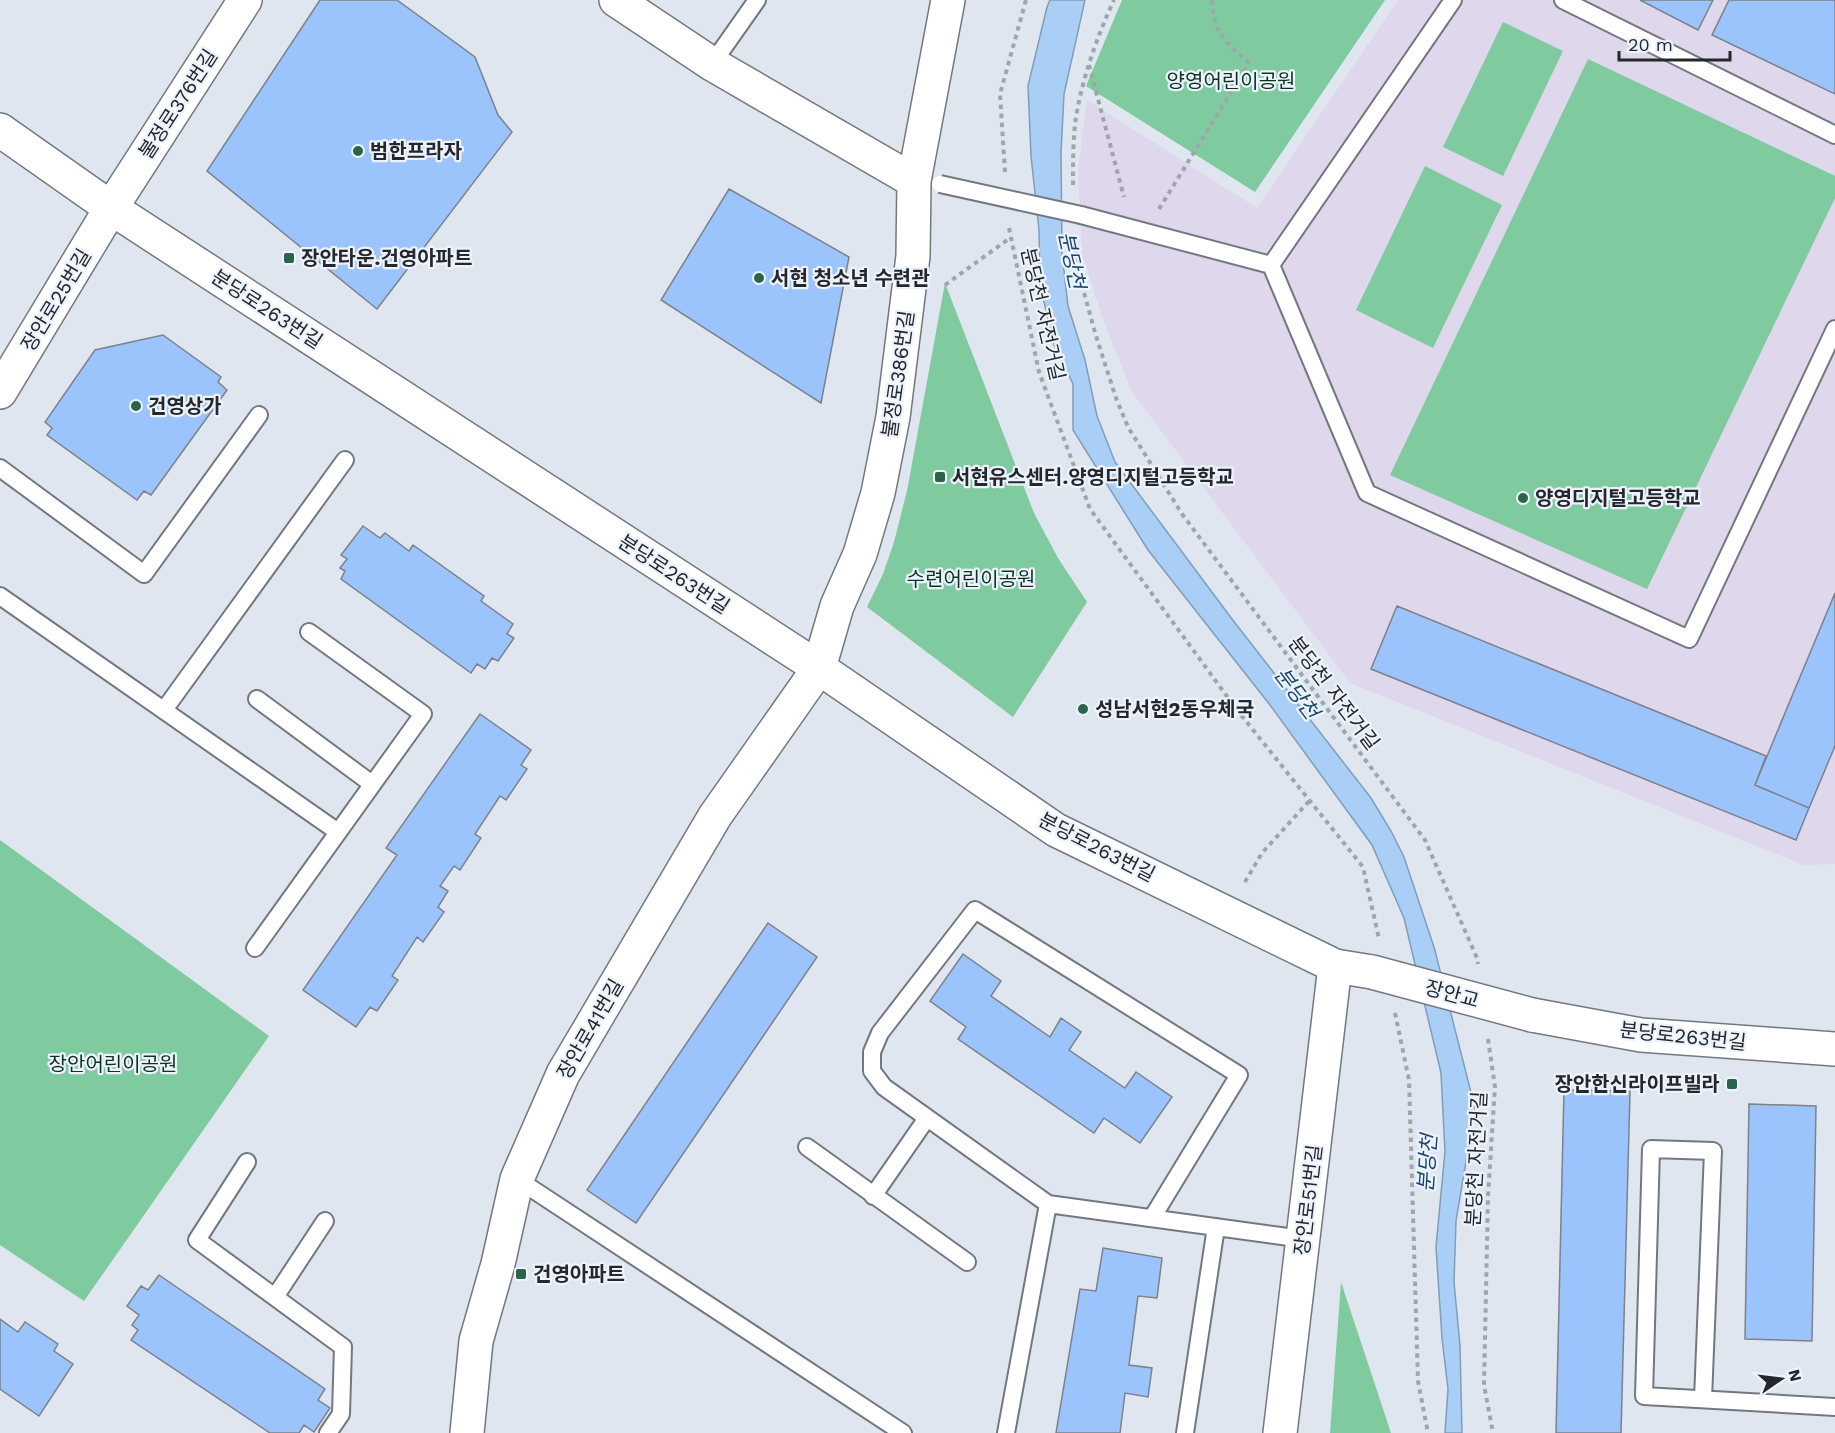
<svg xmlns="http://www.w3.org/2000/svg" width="1835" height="1433" viewBox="0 0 1835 1433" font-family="'Work Sans','Noto Sans KR',sans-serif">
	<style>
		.education { fill: #dfd7ec }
		.green { fill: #7fca9e }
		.water { fill: #a9cff6; stroke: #819db9; stroke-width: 1.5 }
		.building { fill: #9cc4fc; stroke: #7c818a; stroke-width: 1.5 }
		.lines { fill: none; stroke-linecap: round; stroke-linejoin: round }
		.service-casing { stroke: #737880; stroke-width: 20 }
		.minor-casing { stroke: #737880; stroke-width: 36 }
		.tertiary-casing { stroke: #737880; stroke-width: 36 }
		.path { stroke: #9fa5ac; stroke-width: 4; stroke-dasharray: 4.5 4.5; stroke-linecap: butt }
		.service { stroke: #fff; stroke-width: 16 }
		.minor { stroke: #fff; stroke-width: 33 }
		.tertiary { stroke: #fff; stroke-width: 33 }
		.service-bridge-casing { stroke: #737880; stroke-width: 20; stroke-linecap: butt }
		.tertiary-bridge-casing { stroke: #737880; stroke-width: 36; stroke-linecap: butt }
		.service-bridge { stroke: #fff; stroke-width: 16 }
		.tertiary-bridge { stroke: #fff; stroke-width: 33 }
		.poi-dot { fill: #2b634b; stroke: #edf3fc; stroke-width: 2 }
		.labels { text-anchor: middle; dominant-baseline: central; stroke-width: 4.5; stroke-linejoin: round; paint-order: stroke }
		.park-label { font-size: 20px; fill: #0c3420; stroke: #edf3fc }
		.street-label { font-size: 20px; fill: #25272b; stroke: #edf3fc }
		.poi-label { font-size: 20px; font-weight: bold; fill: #25272b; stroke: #edf3fc; text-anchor: start }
		.water-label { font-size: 21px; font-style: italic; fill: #18466f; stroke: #edf3fc }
	</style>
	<rect width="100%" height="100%" fill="#dfe6ef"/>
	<path class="education" d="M1398 0H1835V864L1804 865 1350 683 1132 392 1104 322 1082 254 1078 170 1087 100 1257 208Z"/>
	<path class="green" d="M1122 0H1385L1255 192 1086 86Z
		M1503 22 1563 51 1503 176 1443 147Z
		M1588 59 1835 176V198L1647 589 1390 475Z
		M1425 166 1502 205 1433 348 1356 310Z
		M945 283 1034 513 1058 558 1087 602 1013 717 867 607 883 574 894 542 907 491Z
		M0 840 269 1036 84 1301 0 1245Z
		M1341 1282 1391 1433H1330Z"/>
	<path class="water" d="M1050 0H1085L1064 94 1061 153 1062 253 1068 306 1085 360 1097 416 1115 462 1232 619 1371 798 1391 831 1404 857 1434 947 1475 1108 1456 1221 1454 1282 1460 1346 1462 1433H1445L1448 1389 1442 1338 1436 1247 1445 1151 1441 1073 1404 918 1372 845 1270 705 1148 550 1073 430V384L1054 345 1040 285 1039 230 1031 156 1028 86 1047 7Z"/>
	<path class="building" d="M320 0H397L475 57 498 115 512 132 377 309 207 171Z
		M1640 0H1713L1698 30Z
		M1729 0H1835V94L1712 35Z
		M729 189 849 257 821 403 661 300Z
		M163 335 221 377 218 382 227 390 151 495 144 491 137 500 47 435 52 428 45 422 95 350Z
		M363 526 380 538 385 533 409 551 413 545 484 596 481 601 513 624 507 634 514 638 498 661 492 658 485 669 477 664 471 673 341 579 345 571 340 568 347 559 341 555Z
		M1835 593V746L1809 808 1755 785Z
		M1397 606 1766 756 1755 785 1809 808 1796 840 1371 669Z
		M480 714 531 750 521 765 527 769 506 800 500 796 475 834 481 838 460 870 454 866 440 886 448 891 438 907 444 912 423 942 417 937 392 976 398 980 377 1011 370 1007 356 1027 303 990 397 855 386 848Z
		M768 923 817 957 636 1223 587 1190Z
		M963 954 1001 981 991 996 1050 1037 1061 1018 1081 1032 1069 1050 1125 1088 1136 1072 1172 1097 1140 1143 1104 1118 1094 1133 958 1039 966 1027 930 1001Z
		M1564 1090 1630 1091 1621 1433H1556Z
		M1749 1104 1816 1106 1812 1341 1745 1339Z
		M1103 1248 1162 1258 1157 1298 1138 1296 1129 1365 1152 1368 1148 1397 1125 1393 1120 1433H1056L1080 1289 1096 1291Z
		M159 1275 325 1389 318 1400 330 1408 314 1432 304 1425 299 1433H270L131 1340 138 1330 132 1325 139 1315 127 1306 141 1286 148 1290Z
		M0 1319 18 1332 25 1322 58 1344 54 1351 73 1364 39 1416 0 1389Z"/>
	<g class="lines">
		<g class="service-casing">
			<path id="service" d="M1563 0 1835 135
				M712 64 757 0
				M1081 215 1271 265 1453 0
				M1271 265 1367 493 1689 639 1835 329
				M0 468 144 574 259 415
				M0 596 338 832
				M257 699 372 784
				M164 710 345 460
				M255 948 423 714 309 632
				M807 1147 967 1262
				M247 1162 197 1240 343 1347 341 1414 328 1433
				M517 1179 903 1433
				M873 1196 927 1118
				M1152 1218 1239 1075 975 910 880 1033 872 1052V1071L884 1087 1048 1204 1303 1239
				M275 1297 325 1221
				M1703 1399 1713 1151 1651 1149 1644 1396 1835 1407
				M1006 1433 1048 1204
				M1185 1433 1216 1227"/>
		</g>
		<g class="minor-casing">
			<path id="minor" d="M616 0 712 64 914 181
				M0 392 111 208 245 0
				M467 1433 476 1341 498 1264 517 1179 563 1074 715 816 819 668 837 606 860 554 878 493 893 417 913 256 914 181 948 0
				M1280 1433 1335 966"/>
		</g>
		<g class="tertiary-casing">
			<path id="tertiary" d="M0 130 111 208 819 668 1056 830 1335 966 1372 972
				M1532 1015 1641 1035 1835 1049"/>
		</g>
		<path class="path" d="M1089 65 1124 197
			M1005 172 1000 94 1026 0
			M1073 185C1073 165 1073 144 1075 124 1080 85 1097 36 1114 0
			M1159 209 1249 63C1226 43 1213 33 1212 0
			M1009 228 1039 372 1090 509 1237 710 1363 867 1379 939
			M1075 240 1078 271 1096 336 1116 398 1128 427 1182 514 1425 840 1477 958 1478 964
			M945 285 1010 238
			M1245 882 1262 853 1310 800
			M1395 1013 1409 1080 1418 1381 1428 1433
			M1488 1039 1495 1087 1488 1196 1484 1385 1493 1433"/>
		<use href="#service" class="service"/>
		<use href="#minor" class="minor"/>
		<use href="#tertiary" class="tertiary"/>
		<g class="service-bridge-casing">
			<path id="service-bridge" d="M940 184 1081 215"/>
		</g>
		<g class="tertiary-bridge-casing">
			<path id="tertiary-bridge" d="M1372 972 1532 1015"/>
		</g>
		<use href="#service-bridge" class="service-bridge"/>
		<use href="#tertiary-bridge" class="tertiary-bridge"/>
	</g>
	<g class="poi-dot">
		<circle cx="358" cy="151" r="6"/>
		<rect x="283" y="252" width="12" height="12" rx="3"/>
		<circle cx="759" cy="278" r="6"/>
		<circle cx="136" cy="406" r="6"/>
		<rect x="934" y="471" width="12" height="12" rx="3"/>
		<circle cx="1523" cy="498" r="6"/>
		<circle cx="1083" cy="709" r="6"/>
		<rect x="1726" y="1078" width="12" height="12" rx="3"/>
		<rect x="515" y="1268" width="12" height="12" rx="3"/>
	</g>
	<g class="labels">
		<g class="park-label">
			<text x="1231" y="81">양영어린이공원</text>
			<text x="971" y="579">수련어린이공원</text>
			<text x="113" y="1064">장안어린이공원</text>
		</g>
		<g class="street-label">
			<text transform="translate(178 104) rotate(-57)">불정로376번길</text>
			<text transform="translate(56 300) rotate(-59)">장안로25번길</text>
			<text transform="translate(267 309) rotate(33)">분당로263번길</text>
			<text transform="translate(1043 314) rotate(77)">분당천 자전거길</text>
			<text transform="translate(898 374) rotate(-82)">불정로386번길</text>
			<text transform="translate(674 574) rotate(33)">분당로263번길</text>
			<text transform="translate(1334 693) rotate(53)">분당천 자전거길</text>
			<text transform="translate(1097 847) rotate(27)">분당로263번길</text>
			<text transform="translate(1452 994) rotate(15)">장안교</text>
			<text transform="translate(590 1029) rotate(-60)">장안로41번길</text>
			<text transform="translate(1683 1036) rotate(6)">분당로263번길</text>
			<text transform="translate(1476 1159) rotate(-87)">분당천 자전거길</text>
			<text transform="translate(1308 1200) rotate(-83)">장안로51번길</text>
		</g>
		<g class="poi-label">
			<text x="370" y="151">범한프라자</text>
			<text x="301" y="258">장안타운.건영아파트</text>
			<text x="771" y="278">서현 청소년 수련관</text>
			<text x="148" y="406">건영상가</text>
			<text x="952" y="477">서현유스센터.양영디지털고등학교</text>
			<text x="1535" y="498">양영디지털고등학교</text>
			<text x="1095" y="709">성남서현2동우체국</text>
			<text x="1720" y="1084" text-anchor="end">장안한신라이프빌라</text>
			<text x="533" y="1274">건영아파트</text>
		</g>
		<g class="water-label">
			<text transform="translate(1072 260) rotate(78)">분당천</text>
			<text transform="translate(1297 693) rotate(53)">분당천</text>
			<text transform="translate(1427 1163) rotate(-86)">분당천</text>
		</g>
	</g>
	<g transform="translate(1781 1379) rotate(76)" stroke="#edf3fc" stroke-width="4.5" paint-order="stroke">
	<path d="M0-4.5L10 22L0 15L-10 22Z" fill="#25272b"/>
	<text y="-9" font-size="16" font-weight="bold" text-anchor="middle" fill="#25272b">N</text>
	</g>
	<path d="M1619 51v9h111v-9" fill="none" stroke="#25272b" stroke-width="3"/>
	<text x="1628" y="51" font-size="18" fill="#25272b" stroke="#edf3fc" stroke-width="4.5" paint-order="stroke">20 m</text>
</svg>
